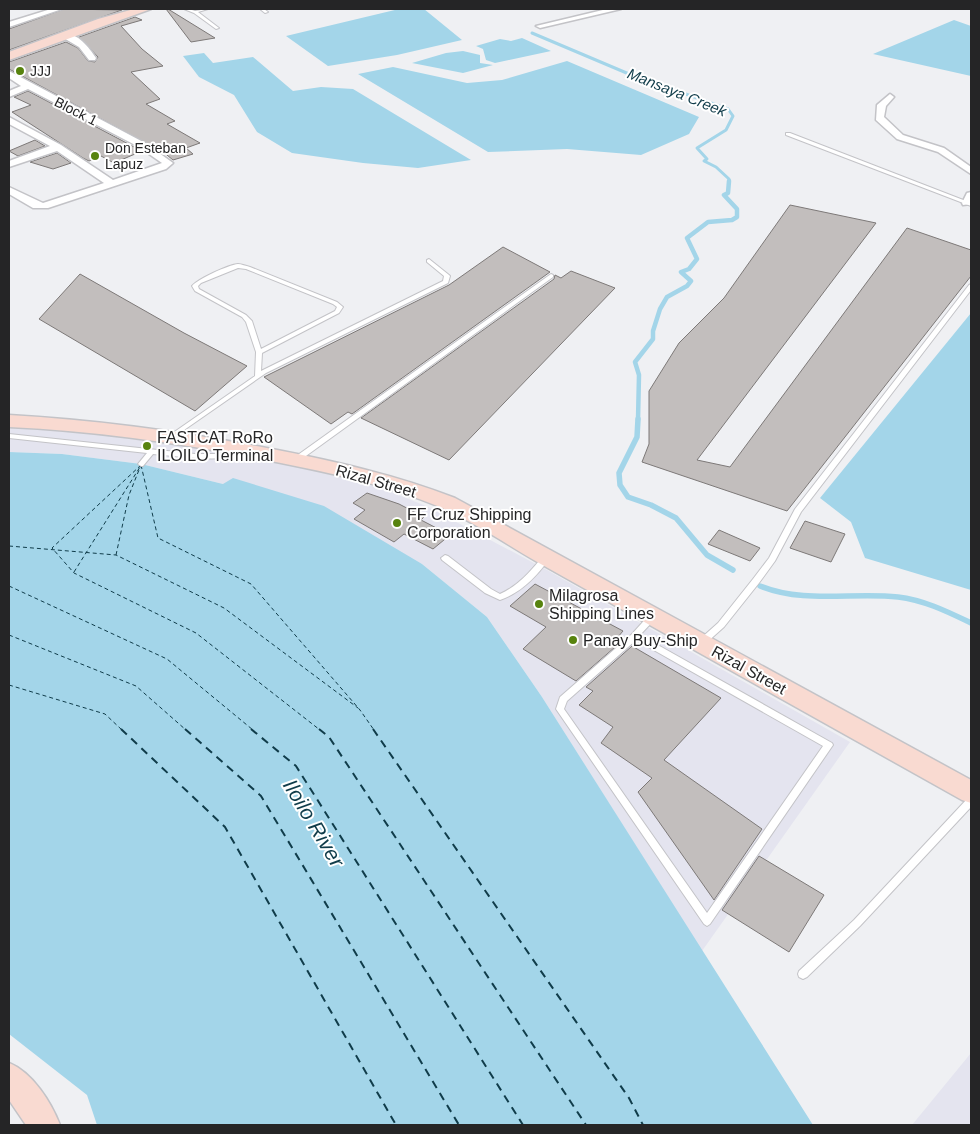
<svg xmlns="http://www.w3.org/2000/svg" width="980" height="1134" viewBox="0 0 980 1134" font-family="Helvetica,sans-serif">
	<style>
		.built { fill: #e4e4ef }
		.water { fill: #a3d5e9 }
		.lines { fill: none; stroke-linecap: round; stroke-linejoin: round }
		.stream-far2 { stroke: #a3d5e9; stroke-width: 3 }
		.stream-far1 { stroke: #a3d5e9; stroke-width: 4.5 }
		.stream { stroke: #a3d5e9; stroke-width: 5.5 }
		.ferry-far1 { stroke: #103c4a; stroke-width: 1; stroke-dasharray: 4 3; stroke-linecap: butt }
		.ferry { stroke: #103c4a; stroke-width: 2; stroke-dasharray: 8 6; stroke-linecap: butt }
		.building { fill: #c2bebd; stroke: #7d7978 }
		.lane-casing { stroke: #c3c3c7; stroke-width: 2 }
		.street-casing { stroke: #c3c3c7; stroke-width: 3 }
		.secondary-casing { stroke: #c3c3c7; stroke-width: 3 }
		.lane { fill: #fff; fill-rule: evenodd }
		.street { fill: #fff; fill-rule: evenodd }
		.secondary { fill: #f9dad1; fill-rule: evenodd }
		.poi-dot { fill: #57830e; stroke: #fff; stroke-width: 2 }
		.labels { text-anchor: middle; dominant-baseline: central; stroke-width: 4; stroke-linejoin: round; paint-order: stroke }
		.far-poi-label { font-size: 14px; fill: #252526; stroke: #fff; text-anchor: start }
		.far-street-label { font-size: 14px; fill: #252526; stroke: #fff }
		.far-water-label { font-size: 15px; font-style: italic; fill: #103c4a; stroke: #fff }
		.poi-label { font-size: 16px; fill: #252526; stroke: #fff; text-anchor: start }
		.street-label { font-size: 16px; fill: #252526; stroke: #fff }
		.near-water-label { font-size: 21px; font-style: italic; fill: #103c4a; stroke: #fff }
	</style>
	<rect width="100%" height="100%" fill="#eff0f3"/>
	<path class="built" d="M9 428 87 430 169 441 297 466 381 488 426 506 547 570 850 742 702 951 542 697 487 617 422 564 223 484 141 464 62 454 9 452Z
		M971 1053V1125H912Z"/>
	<path class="water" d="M399 9H424L462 40 397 55 328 66 286 36Z
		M954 20 971 26V76L873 54Z
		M522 38 551 51 495 63 486 60 483 49 476 46 500 39 511 41Z
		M463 51 480 55V63L493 65 463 73 412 63 446 53Z
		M204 53 213 63 253 57 293 91 321 87 353 89 471 160 418 168 363 163 292 153 257 132 234 95 199 77 183 56Z
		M567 61 699 117 689 134 641 155 567 149 488 152 358 74 393 67 467 83 502 80Z
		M971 313V590L865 558 851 522 820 498Z
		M9 452 62 454 141 464 223 484 233 478 324 506 422 564 487 617 542 697 813 1125H97L87 1095 9 1034Z"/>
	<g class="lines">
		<path class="stream-far2" d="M532 33 629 74 728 109 733 116 726 130 697 148 707 159 704 161 716 167 729 179V183"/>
		<path class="stream-far1" d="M638 420 639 375 635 362 653 339V331L660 309 667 297 687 286 691 281 681 272 689 269 697 259 687 238 708 222 732 220 737 217V209L724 195 728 193 729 181"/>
		<path class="stream" d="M638 419 637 437 619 473 620 485 628 497 651 505 676 518 707 555 733 570
			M760 586C804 604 852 592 898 597 924 600 948 612 971 623"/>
		<path class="ferry-far1" d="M141 465 52 548 74 573 196 633 320 730
			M141 465 158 538 251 584 360 710 374 730
			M9 546 116 555 224 608 358 708
			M116 555 129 495 141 465
			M74 572 140 467
			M9 586 167 659 253 730
			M9 635 136 686 186 730
			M9 685 105 714 122 730"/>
		<path class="ferry" d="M121 729 225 827 396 1125
			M185 729 261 796 459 1125
			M251 729 296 766 523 1125
			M319 729 329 737 586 1125
			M373 729 629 1098 643 1125"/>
	</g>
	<path class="building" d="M64 9 122 10 9 50V29Z
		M166 9H168L215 38 191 42Z
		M135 17 142 20 121 26 142 49 163 66 131 72 160 99 146 104 175 121 167 124 200 143 186 148 193 154 173 160 156 146 153 147 9 69V62L66 42 78 48 88 61 95 62 98 57 79 37Z
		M28 91 138 149 142 151 114 163 101 156 89 161 83 158 12 112 31 105 14 97Z
		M35 140 45 146 18 156 9 151Z
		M57 153 71 163 53 169 30 162Z
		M790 205 876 223 697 460 730 467 907 228 971 250V276L787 511 642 462 649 444V391L679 343 724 298Z
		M503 247 550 272 352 414 348 412 331 424 264 377 449 285Z
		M571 271 615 288 449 460 361 418 554 279 555 275 561 278Z
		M80 274 184 333 247 366 195 411 39 319Z
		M367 493 399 504 424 517 421 520 450 535 433 549 404 534 394 542 354 519 365 510 353 503Z
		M805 521 845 534 831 562 790 548Z
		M719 530 760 548 750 561 708 544Z
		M535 584 623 631 617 638 622 641 576 681 523 649 546 627 510 606Z
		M632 646 721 698 664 760 762 829 714 900 638 792 652 778 601 743 613 727 579 705 593 691 586 687Z
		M759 856 824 895 789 952 722 910Z"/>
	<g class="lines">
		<g class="lane-casing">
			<path id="lane" d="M184 9H189L195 11 208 9 198 12 219 28 216 29 194 13Z
				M260 9H264L268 12 265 13Z
				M786 133H790L971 203V206L786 135Z
				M429 259 449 275 450 276 448 283 266 373 174 437H170L169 436 170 435 255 376 256 352 246 322 242 317 195 291 192 286C198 279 228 265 238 264 241 264 246 266 250 267L337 302 343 307 339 313 262 353 261 371 443 281 444 276 427 262V260ZM238 268 246 269 333 304 337 307 335 311 261 349 252 321 246 315 199 289 198 286 201 283Z
				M551 274 553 275V277L299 461H295L294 459 295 457Z
				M971 284V290L801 512 775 561 759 583 724 627 705 644H699L698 642 699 640 718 623 753 579 769 558 795 509 969 285Z
				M9 434 195 454H228L244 451 247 453 246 455C216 462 184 457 153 454L143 466H141L138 464 147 453 9 438Z
				M445 555 448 556 491 589 500 594C518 586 531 571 543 556H549L550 558C537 576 521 593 500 600L485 593 442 560 441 558Z
				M653 613 656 614 657 616 656 618 640 635 832 743 833 745 710 924 707 926 704 924 556 709 560 697 632 634 650 614ZM636 640 823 746 707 913 564 709 567 701Z
				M971 797V807L860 926 807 977 803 979 799 977 798 974 799 971 854 920 968 798Z"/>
		</g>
		<g class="street-casing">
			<path id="street" d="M51 9H62L9 27V22Z
				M607 9H621L540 28 536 26Z
				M62 33C77 32 89 47 96 58L95 60H89L79 47 62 37Z
				M9 71 145 143 173 163 166 169 48 208H33L9 194V187L43 203 104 183 57 151 9 167V161L50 146 9 124V117L61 145 113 180 162 163 139 147 28 89 9 97V91L21 86 9 78Z
				M890 94 894 97 886 106 884 117 903 135 944 148 971 167V174L938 152 897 139 876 120 877 105Z
				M971 192V204L963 205 962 203 967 193Z"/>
		</g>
		<g class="secondary-casing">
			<path id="secondary" d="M134 9H151L9 60V52L98 19Z
				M9 415C98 420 185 432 272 449 334 461 396 475 455 498L971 780V803L962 800 539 563C506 544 474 522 440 507 387 485 331 473 276 462 187 444 99 431 9 427Z
				M9 1063C33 1073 51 1102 60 1125H26L9 1100Z"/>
		</g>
		<use href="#lane" class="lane"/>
		<use href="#street" class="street"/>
		<use href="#secondary" class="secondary"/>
	</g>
	<g class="poi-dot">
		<circle cx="20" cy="71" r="5"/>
		<circle cx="95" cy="156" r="5"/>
		<circle cx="147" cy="446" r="5"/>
		<circle cx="397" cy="523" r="5"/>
		<circle cx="539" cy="604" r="5"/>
		<circle cx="573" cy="640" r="5"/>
	</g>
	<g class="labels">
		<g class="far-poi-label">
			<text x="30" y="71">JJJ</text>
			<text x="105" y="148">Don Esteban<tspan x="105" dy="16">Lapuz</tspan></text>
		</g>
		<g class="far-street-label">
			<text transform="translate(76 111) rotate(27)">Block 1</text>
		</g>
		<g class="far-water-label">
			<text transform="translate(677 92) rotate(22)">Mansaya Creek</text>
		</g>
		<g class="poi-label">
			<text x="157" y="437">FASTCAT RoRo<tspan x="157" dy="18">ILOILO Terminal</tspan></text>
			<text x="407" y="514">FF Cruz Shipping<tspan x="407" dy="18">Corporation</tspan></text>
			<text x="549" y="595">Milagrosa<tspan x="549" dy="18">Shipping Lines</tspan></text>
			<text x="583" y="640">Panay Buy-Ship</text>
		</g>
		<g class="street-label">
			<text transform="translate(376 481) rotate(16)">Rizal Street</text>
			<text transform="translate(749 670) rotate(29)">Rizal Street</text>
		</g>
		<g class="near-water-label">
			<text transform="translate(314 823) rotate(59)">Iloilo River</text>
		</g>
	</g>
	<rect width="980" height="1134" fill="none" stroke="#252526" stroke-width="20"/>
</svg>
